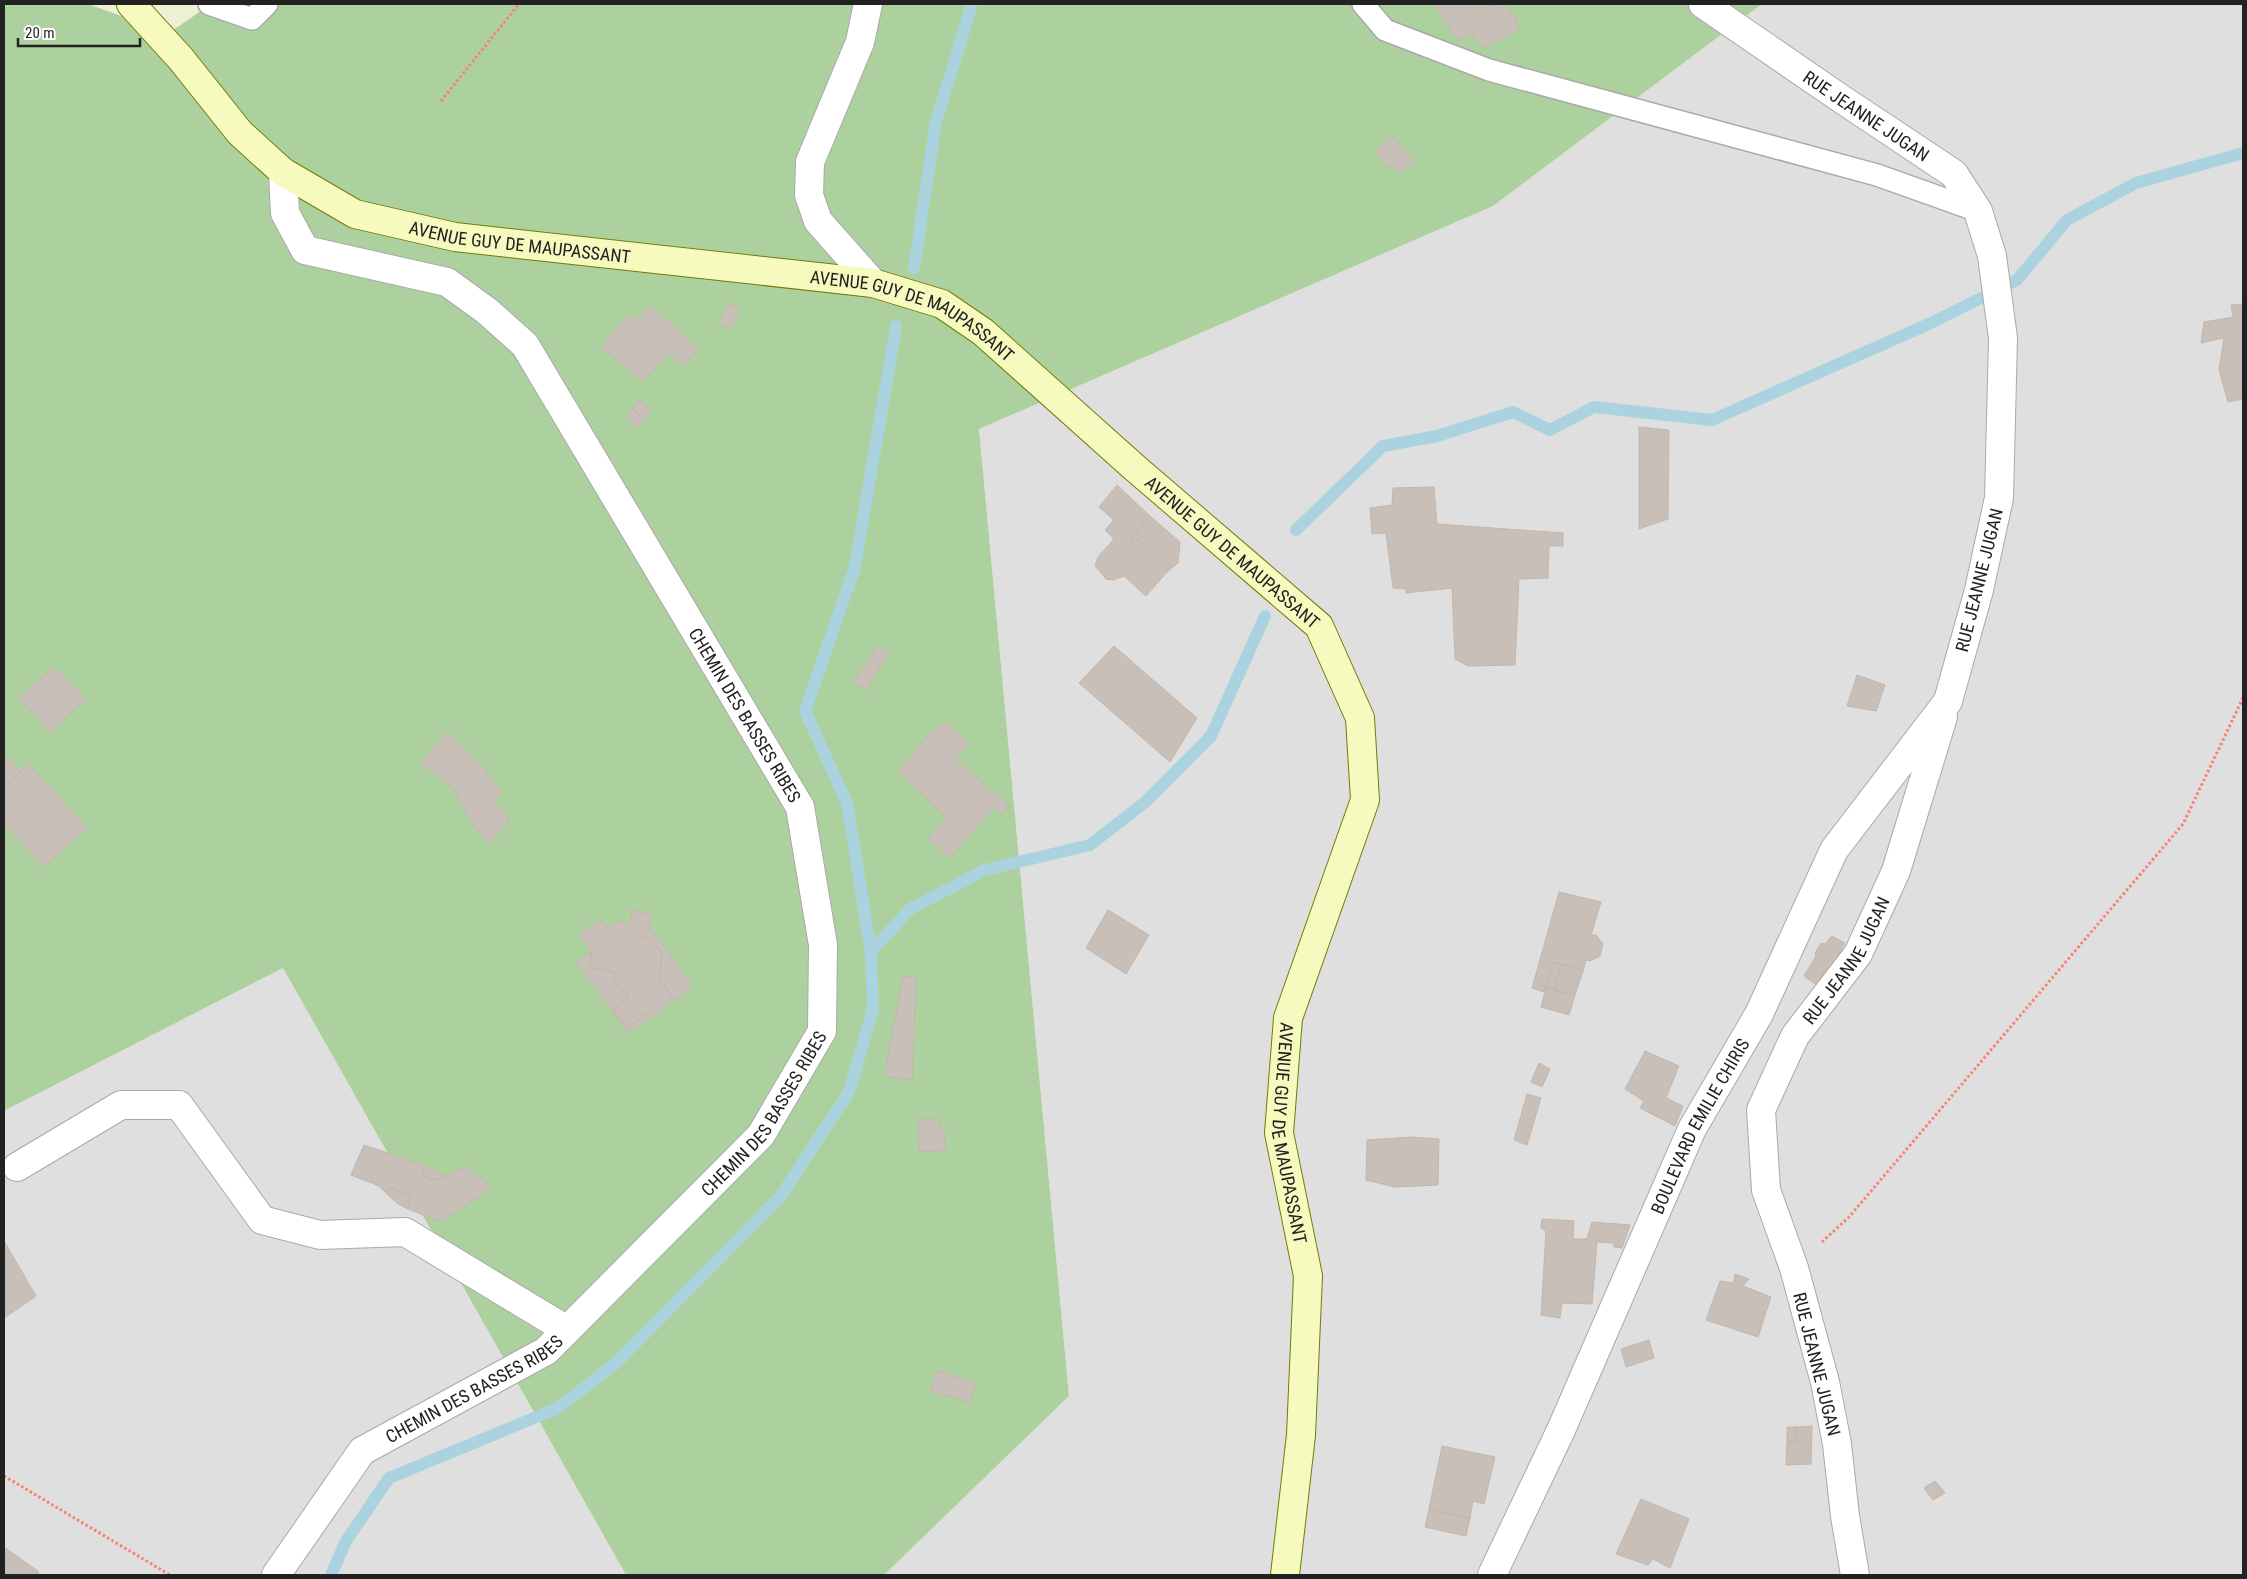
<svg xmlns="http://www.w3.org/2000/svg" width="2247" height="1579" viewBox="0 0 2247 1579" font-family="'Roboto Condensed',sans-serif">
	<style>
		.residential { fill: #e0dfdf }
		.farmland { fill: #eef0d5 }
		.forest { fill: #add19e }
		.lines { fill: none; stroke-linecap: round; stroke-linejoin: round }
		.stream { stroke: #aad3df; stroke-width: 12 }
		.building { fill: #c7bfb8; stroke: #c4b6ab }
		.service-casing { stroke: #a9a9a9; stroke-width: 24 }
		.minor-casing { stroke: #a9a9a9; stroke-width: 30 }
		.tertiary-casing { stroke: #a9a9a9; stroke-width: 30 }
		.secondary-casing { stroke: #707d05; stroke-width: 30 }
		.path { stroke: #fa8072; stroke-width: 3; stroke-dasharray: 2.5 2.5; stroke-linecap: butt }
		.service { stroke: #fff; stroke-width: 21 }
		.minor { stroke: #fff; stroke-width: 28 }
		.tertiary { stroke: #fff; stroke-width: 28 }
		.secondary { stroke: #f7fabf; stroke-width: 28 }
		.labels { text-anchor: middle; dominant-baseline: central; stroke-width: 4; stroke-linejoin: round; paint-order: stroke }
		.street-label { font-size: 18px; fill: #222; stroke: #fff }
	</style>
	<rect width="100%" height="100%" fill="#f2efe9"/>
	<path class="residential" d="M1762 4H2243V1575H884L1069 1396 979 429 1493 206Z
		M283 968 626 1575H4V1111Z"/>
	<path class="farmland" d="M88 4H211L169 33Z"/>
	<path class="forest" d="M4 4H88L169 33 211 4H1762L1493 206 979 429 1069 1396 884 1575H626L283 968 4 1111Z"/>
	<g class="lines">
		<path class="stream" d="M914 268 936 122 972 4
			M1296 530 1383 446 1437 436 1513 412 1550 430 1594 407 1712 420 1931 323 2017 280 2067 220 2136 183 2243 153
			M871 952 910 909 985 870 1090 845 1144 803 1211 736 1265 616
			M331 1575 346 1541 389 1478 558 1408 616 1363 780 1197 849 1092 873 1009 871 952 847 803 805 711 855 567 896 326"/>
	</g>
	<path class="building" d="M1433 4H1483L1486 8 1494 4H1507L1520 28 1487 47 1479 44 1473 34 1458 41Z
		M1392 136 1414 161 1399 174 1391 165 1387 167 1375 150Z
		M729 303 740 308 731 329 719 323Z
		M2243 304V399L2228 402 2219 370 2224 338 2201 343 2204 322 2233 317 2231 305Z
		M650 306 699 349 683 366 668 353 643 382 601 347 629 315 636 320Z
		M639 400 651 411 644 419 632 409Z
		M632 409 644 419 636 427 626 417Z
		M1639 427 1669 430 1668 519 1639 529Z
		M1117 485 1150 516 1130 541 1133 543 1138 539 1168 571 1146 596 1124 576 1113 580 1106 579 1095 566 1098 557 1114 539 1105 530 1114 520 1099 507Z
		M1434 487 1437 524 1563 533V546H1549L1548 578 1519 579 1515 665 1468 666 1455 659 1452 588 1406 593 1405 589 1393 588 1386 533 1372 534 1370 508 1392 505 1393 488Z
		M1150 516 1180 542 1178 563 1168 571 1138 539 1133 543 1130 541Z
		M877 646 889 653 866 690 853 682Z
		M1114 646 1197 718 1170 762 1079 683Z
		M54 667 86 699 50 732 18 698Z
		M1857 675 1885 685 1876 711 1847 706Z
		M948 723 969 744 955 759 1009 805 1002 815 995 806 950 858 928 839 946 818 898 771 936 727Z
		M447 732 483 767 502 794 495 801 510 821 489 843 474 825 451 786 420 763Z
		M4 754 20 772 4 788Z
		M28 764 87 827 45 867 4 824V788Z
		M1559 892 1601 902 1591 935H1596L1603 944 1600 956 1590 961 1586 960 1583 971 1553 962 1544 992 1532 988Z
		M631 909 651 914 649 932 643 937 649 938 662 954 659 979 675 1000 649 1019 646 1014 628 1028 614 1010 629 997 613 979 616 972 590 967 591 952 579 935 600 919 608 928 619 920 624 925 631 920Z
		M1108 910 1149 935 1126 974 1086 948Z
		M650 927 693 987 675 1000 659 979 662 954 649 938 643 937 649 932Z
		M1832 936 1845 943 1830 970 1827 968 1818 986 1804 976 1816 956 1815 953 1821 943 1825 944Z
		M591 952 590 967 616 972 613 979 629 997 614 1010 628 1028 646 1014 649 1019 628 1033 576 962Z
		M1553 962 1561 964 1554 990 1546 988Z
		M1561 964 1583 971 1575 995 1554 990Z
		M903 976 916 978 912 1080 884 1076Z
		M1546 988 1575 995 1569 1015 1541 1007Z
		M1645 1051 1679 1066 1666 1098 1683 1106 1675 1126 1640 1108 1644 1101 1625 1089Z
		M1539 1063 1550 1069 1542 1087 1531 1082Z
		M1527 1094 1541 1098 1527 1145 1514 1140Z
		M918 1119H938L945 1133V1150L919 1152Z
		M1411 1137 1439 1139 1438 1185 1395 1187 1366 1180 1367 1140Z
		M364 1145 421 1164 424 1176 434 1180 466 1167 492 1187 442 1221 433 1219 408 1209 411 1195 392 1188 385 1192 356 1163Z
		M356 1163 379 1186 351 1175Z
		M421 1164H423L445 1176 434 1180 424 1176Z
		M392 1188 411 1195 408 1209 398 1204 385 1192Z
		M1542 1219 1574 1221 1573 1239H1587L1592 1222 1630 1225 1622 1248 1614 1247V1243L1597 1242 1592 1304 1562 1303 1560 1318 1541 1315 1546 1231 1541 1228Z
		M4 1241 36 1296 4 1318Z
		M1735 1274 1749 1279 1743 1286 1771 1297 1758 1337 1706 1320 1720 1281 1733 1283Z
		M1649 1340 1654 1358 1626 1367 1621 1349Z
		M937 1370 975 1383 969 1402 930 1391Z
		M1812 1426 1811 1464 1786 1465 1787 1442 1796 1441V1427Z
		M1787 1427H1796V1441L1787 1442Z
		M1442 1446 1495 1457 1484 1504 1473 1501 1470 1518 1429 1509Z
		M1935 1481 1945 1493 1933 1500 1924 1488Z
		M1641 1499 1689 1519 1670 1568 1653 1559 1648 1565 1616 1554Z
		M1429 1509 1470 1518 1466 1536 1425 1527Z
		M4 1547 39 1572 37 1575H4Z"/>
	<g class="lines">
		<g class="service-casing">
			<path id="service" d="M209 4 252 19 267 4
				M1363 4 1385 30 1489 70 1877 175 1978 211"/>
		</g>
		<g class="minor-casing">
			<g id="minor">
				<path d="M868 4 860 42 810 162 809 195 818 221 873 283"/>
				<path d="M17 1167 121 1105H179L262 1220 320 1235 405 1232 567 1330"/>
				<path id="s1" d="M276 1575 362 1451 546 1351 567 1330 761 1135 822 1031 823 945 800 807 525 345 487 311 447 282 305 250 285 213 283 172"/>
				<path id="s2" d="M1492 1575 1561 1430 1692 1129 1759 1014 1834 850 1948 701"/>
				<path id="s3" d="M1855 1575 1845 1516 1837 1444 1825 1382 1794 1268 1766 1190 1761 1110 1795 1036 1858 954 1896 871 1943 717"/>
			</g>
		</g>
		<g class="tertiary-casing">
			<g id="tertiary">
				<path id="s4" d="M1703 4 1840 98 1954 174 1978 211 1992 256 2003 338 1999 498 1979 590 1948 701"/>
			</g>
		</g>
		<g class="secondary-casing">
			<g id="secondary">
				<path id="s5" d="M131 4 181 59 240 133 283 172 355 214 455 237 873 283 942 304 983 332 1135 468 1319 626 1360 718 1365 800 1288 1018 1279 1133 1308 1276 1301 1435 1285 1575"/>
			</g>
		</g>
		<path class="path" d="M441 101 519 4
			M1822 1242 1849 1217 2183 824 2243 698
			M4 1476 170 1575"/>
		<use href="#service" class="service"/>
		<use href="#minor" class="minor"/>
		<use href="#tertiary" class="tertiary"/>
		<use href="#secondary" class="secondary"/>
	</g>
	<g class="labels">
		<g class="street-label">
			<text stroke="none"><textPath href="#s4" startOffset="198">RUE JEANNE JUGAN</textPath></text>
			<text stroke="none"><textPath href="#s5" startOffset="478">AVENUE GUY DE MAUPASSANT</textPath></text>
			<text stroke="none"><textPath href="#s5" startOffset="882">AVENUE GUY DE MAUPASSANT</textPath></text>
			<text stroke="none"><textPath href="#s5" startOffset="1288">AVENUE GUY DE MAUPASSANT</textPath></text>
			<text transform="translate(1979 580) rotate(-76)">RUE JEANNE JUGAN</text>
			<text transform="translate(745 715) rotate(59)">CHEMIN DES BASSES RIBES</text>
			<text stroke="none"><textPath href="#s3" startOffset="650">RUE JEANNE JUGAN</textPath></text>
			<text stroke="none"><textPath href="#s1" startOffset="684">CHEMIN DES BASSES RIBES</textPath></text>
			<text stroke="none"><textPath href="#s2" startOffset="495">BOULEVARD EMILIE CHIRIS</textPath></text>
			<text stroke="none"><textPath href="#s5" startOffset="1932">AVENUE GUY DE MAUPASSANT</textPath></text>
			<text transform="translate(1817 1364) rotate(76)">RUE JEANNE JUGAN</text>
			<text stroke="none"><textPath href="#s1" startOffset="279">CHEMIN DES BASSES RIBES</textPath></text>
		</g>
	</g>
	<rect width="2247" height="1579" fill="none" stroke="#222222" stroke-width="10"/>
	<path d="M18 38v8h122v-8" fill="none" stroke="#222222" stroke-width="2.5"/>
	<text x="25" y="38" font-size="15" fill="#222222" stroke="#ffffff" stroke-width="4" paint-order="stroke">20 m</text>
</svg>
